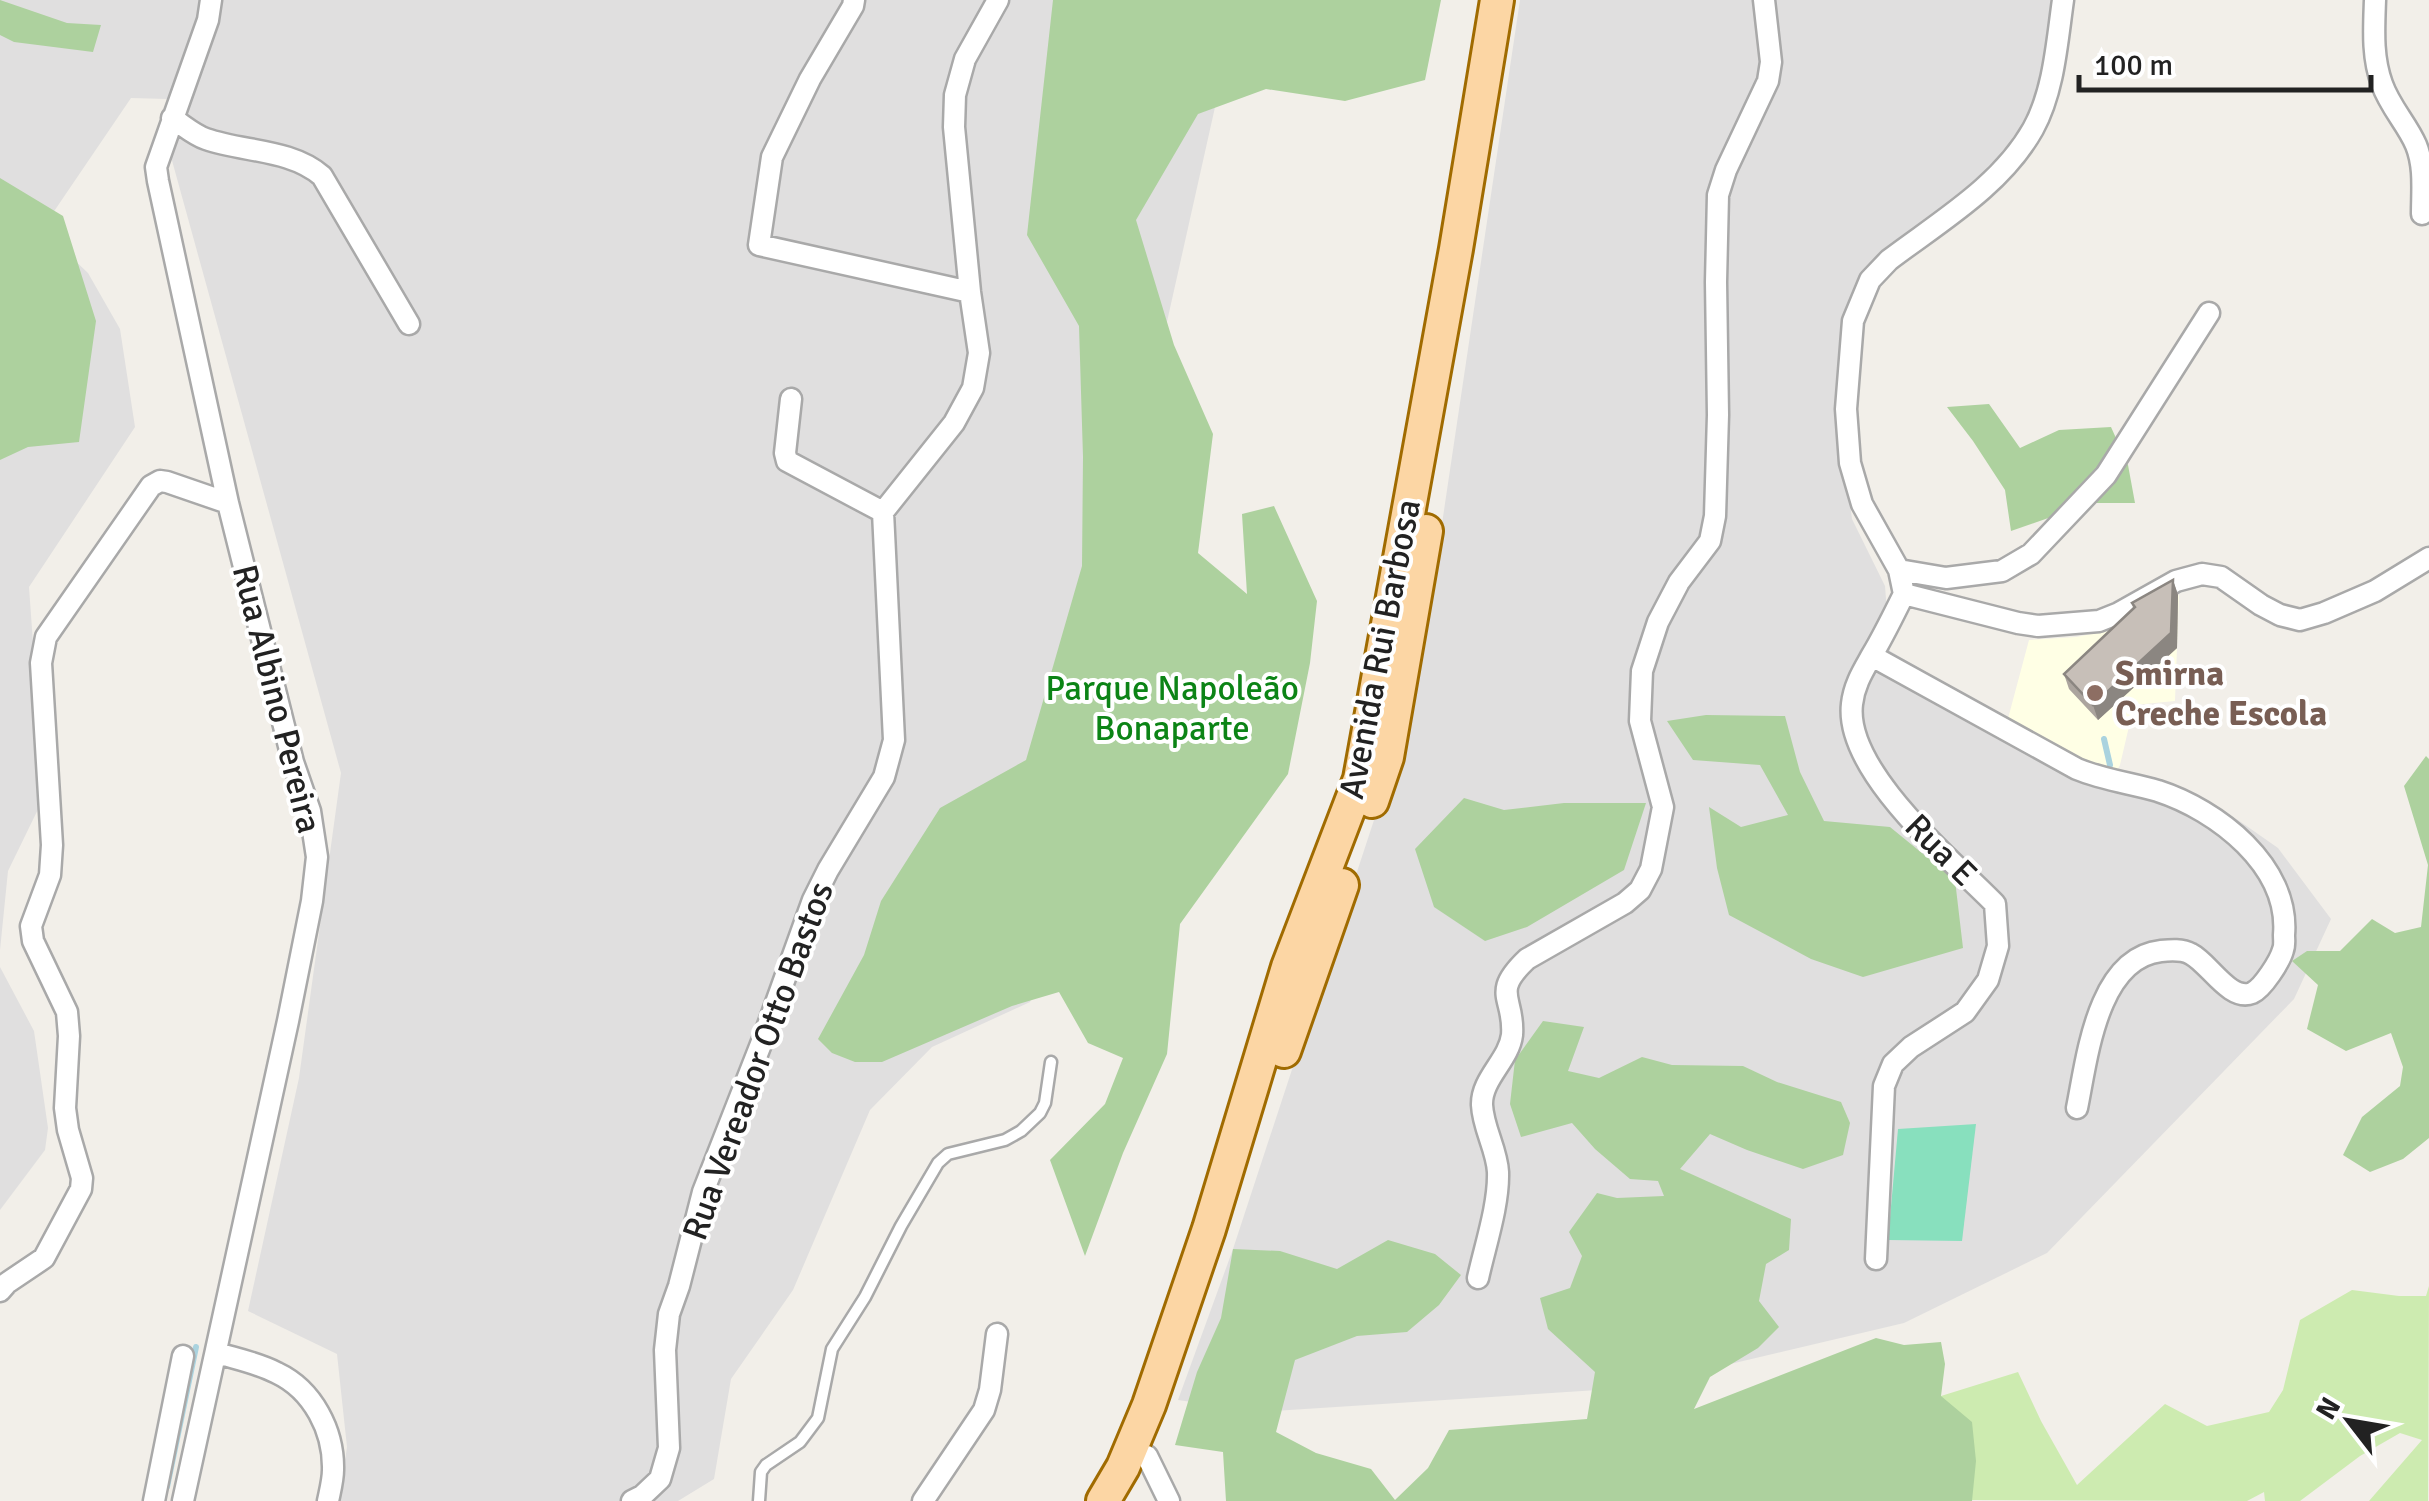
<svg xmlns="http://www.w3.org/2000/svg" width="2429" height="1501" viewBox="0 0 2429 1501" font-family="Signika,sans-serif">
	<style>
		.residential { fill: #e0dfdf }
		.education { fill: #ffffe5 }
		.grass { fill: #cdebb0 }
		.forest { fill: #add19e }
		.pitch { fill: #88e0be }
		.lines { fill: none; stroke-linecap: round; stroke-linejoin: round }
		.stream { stroke: #aad3df; stroke-width: 6 }
		.service-casing { stroke: #a9a9a9; stroke-width: 15 }
		.minor-casing { stroke: #a9a9a9; stroke-width: 25 }
		.primary-casing { stroke: #a06b00; stroke-width: 38 }
		.service { stroke: #fff; stroke-width: 10 }
		.minor { stroke: #fff; stroke-width: 20 }
		.primary { stroke: #fcd6a4; stroke-width: 32 }
		.wall { fill: #aba49e }
		.shaded-wall { fill: #8b8681 }
		.building { fill: #c7bfb8; stroke: #8b8681; stroke-width: 2.5 }
		.education-dot { fill: #8d6e63; stroke: #fff; stroke-width: 4 }
		.labels { text-anchor: middle; dominant-baseline: central; stroke-width: 8; stroke-linejoin: round; paint-order: stroke }
		.street-label { font-size: 35px; fill: #222; stroke: #fff }
		.education-label { font-size: 35px; font-weight: bold; fill: #785e54; stroke: #fff; text-anchor: start }
		.park-label { font-size: 35px; fill: #0c8416; stroke: #fff }
	</style>
	<rect width="100%" height="100%" fill="#f2efe9"/>
	<path class="residential" d="M0 0H1239L1113 563 1047 961 1030 1002 932 1047 870 1110 793 1290 731 1379 714 1479 678 1501H339L347 1447 337 1354 248 1311 299 1078 341 773 168 146 167 99 131 98 42 229 88 273 120 329 135 427 29 587 44 797 8 871 0 950Z
		M1520 0H2063L2035 129 1872 281 1838 412 1852 519 1885 586 1890 651 2109 779 2184 791 2238 820 2278 848 2331 919 2294 999 2047 1253 1904 1323 1629 1388 1259 1412 1178 1400 1233 1249 1400 741 1436 564Z
		M0 967 34 1031 48 1128 45 1150 0 1210Z"/>
	<path class="education" d="M2179 595 2175 701 2134 705 2120 765 2109 785 2006 726 2029 640 2076 637 2113 630Z"/>
	<path class="grass" d="M2429 1286 2428 1501H2369L2422 1440 2400 1433 2360 1456 2300 1501H2265L2264 1492 2247 1501 1971 1500 1941 1396 2018 1372 2041 1421 2077 1485 2165 1404 2207 1426 2269 1412 2283 1390 2300 1320 2352 1290 2399 1296H2426Z"/>
	<path class="forest" d="M0 0 67 23 101 25 93 52 14 42 0 35Z
		M1053 0H1441L1425 80 1345 101 1266 89 1198 114 1136 220 1174 345 1213 434 1198 553 1247 594 1242 514 1274 506 1317 601 1310 663 1288 774 1180 924 1167 1054 1123 1153 1085 1256 1050 1160 1105 1104 1123 1058 1088 1043 1059 992 1012 1006 882 1062H855L832 1053 818 1039 864 955 881 901 940 808 1026 760 1082 566 1083 457 1079 326 1027 235Z
		M0 178 63 216 96 321 79 442 28 447 0 460Z
		M1989 404 2020 448 2059 430 2111 427 2128 465 2135 503H2091L2011 531 2005 490 1973 441 1947 407Z
		M1706 715 1785 716 1800 772 1824 821 1890 827 1955 880 1963 948 1863 977 1811 959 1729 915 1717 868 1709 807 1741 827 1788 815 1760 765 1693 760 1667 721Z
		M2426 756 2429 759V1138L2403 1159 2370 1172 2343 1155 2362 1117 2400 1086 2403 1067 2391 1033 2346 1051 2307 1029 2318 985 2292 961 2307 951H2340L2372 919 2395 933 2421 927 2428 865 2404 786Z
		M1464 798 1504 810 1564 803H1646L1624 870 1527 927 1485 941 1434 907 1415 849Z
		M1543 1021 1584 1027 1568 1071 1599 1078 1642 1057 1672 1065 1743 1066 1777 1082 1841 1102 1850 1123 1843 1155 1803 1169 1747 1150 1710 1134 1680 1169 1791 1219 1789 1250 1766 1264 1759 1301 1779 1327 1758 1348 1710 1377 1694 1409 1876 1338 1904 1345 1941 1342 1945 1364 1941 1396 1972 1422 1976 1461 1972 1501H1226L1223 1452 1175 1445 1197 1372 1221 1318 1233 1249 1280 1251 1337 1269 1388 1240 1435 1254 1461 1275 1439 1305 1407 1332 1357 1336 1295 1360 1276 1432 1316 1453 1371 1469 1395 1500 1428 1468 1449 1430 1587 1419 1595 1372 1548 1329 1540 1298 1570 1288 1582 1256 1569 1232 1597 1193 1617 1198 1664 1196 1658 1181 1630 1179 1595 1149 1572 1123 1521 1137 1510 1104 1515 1060Z"/>
	<path class="pitch" d="M1976 1124 1962 1241 1888 1240 1898 1129Z"/>
	<g class="lines">
		<path class="stream" d="M2104 739 2110 765
			M167 1487 196 1347"/>
		<g class="service-casing">
			<path id="service" d="M759 1501 761 1472 766 1465 800 1442 818 1418 832 1349 865 1297 901 1226 938 1163 948 1154 1005 1140 1021 1131 1040 1113 1045 1103 1051 1062"/>
		</g>
		<g class="minor-casing">
			<path id="minor" d="M854 0 853 6 810 79 772 157 759 245 970 292
				M2375 0C2374 29 2372 57 2382 84 2390 107 2407 124 2416 145 2425 167 2422 192 2422 214
				M172 118C183 125 194 135 206 139 243 152 291 149 322 176L409 324
				M791 399 785 453 787 461 883 512
				M1899 570 1946 578 2002 571 2031 554 2106 475 2209 313
				M1904 594 1899 570 1862 504 1850 463 1846 409 1853 321 1870 280 1889 260C1939 222 2001 186 2033 129 2054 91 2057 42 2063 0
				M1904 594 2018 623 2038 626 2099 621 2119 613 2176 581 2202 574 2221 577 2261 605 2280 615 2300 620 2324 613 2375 591 2429 558
				M1872 656 2077 769C2104 780 2130 783 2158 791 2217 810 2290 866 2284 935 2284 940 2285 945 2283 950 2280 961 2263 988 2252 993 2230 1002 2209 963 2191 954 2182 949 2171 950 2161 951 2097 958 2087 1059 2077 1108
				M1876 1259 1884 1086 1893 1064 1911 1047 1965 1012 1988 980 1998 946 1995 904C1952 860 1844 771 1852 704 1854 685 1863 671 1872 655 1884 635 1894 614 1904 594
				M1478 1278C1485 1246 1499 1205 1498 1172 1497 1150 1483 1128 1482 1105 1481 1079 1509 1060 1512 1035 1515 997 1490 994 1527 959L1625 903 1640 890 1651 869 1663 807 1640 721 1642 671 1658 622 1679 582 1710 541 1715 516 1718 415 1716 282 1718 195 1726 170 1768 81 1771 62 1764 0
				M0 1291 7 1283 44 1258 81 1189 82 1178 68 1130 65 1108 69 1036 67 1012 33 941 31 926 50 875 52 845 41 663 46 637 151 486 160 481 167 482 228 503
				M217 1353C237 1359 258 1363 277 1373 313 1390 334 1431 333 1470 333 1480 330 1491 328 1501
				M1147 1456 1169 1501
				M154 1501 183 1356
				M183 1501 288 1021 312 901 317 857 310 811 293 762 228 503 158 181 156 167 208 20 211 0
				M632 1501 642 1496 660 1479 669 1448 665 1350 669 1314 679 1286 703 1192 763 1039 813 900 828 870 884 777 894 740 883 512 954 423 973 388 979 353 970 292 954 127 955 95 965 59 998 0
				M923 1501 984 1410 990 1390 997 1334"/>
		</g>
		<g class="primary-casing">
			<path id="primary" d="M1372 801 1387 757 1426 531
				M1284 1051 1342 885
				M1103 1501 1123 1467 1149 1405 1209 1229 1288 967 1360 779 1456 249 1497 0"/>
		</g>
		<use href="#service" class="service"/>
		<use href="#minor" class="minor"/>
		<use href="#primary" class="primary"/>
	</g>
	<path class="wall" d="M2173 580 2178 595 2177 648 2098 720 2069 689 2064 674 2133 608 2132 603Z"/>
	<path class="shaded-wall" d="M2173 580 2178 595 2177 648 2098 720 2093 705Z"/>
	<path class="building" d="M2173 580 2171 633 2093 705 2064 674 2135 607 2132 603Z"/>
	<circle class="education-dot" cx="2095" cy="693" r="10"/>
	<g class="labels">
		<g class="street-label">
			<text transform="translate(1380 649) rotate(-79)">Avenida Rui Barbosa</text>
			<text transform="translate(277 699) rotate(76)">Rua Albino Pereira</text>
			<text transform="translate(1941 850) rotate(45)">Rua E</text>
			<text transform="translate(758 1061) rotate(-70)">Rua Vereador Otto Bastos</text>
		</g>
		<g class="education-label">
			<text x="2115" y="673">Smirna<tspan x="2115" dy="40">Creche Escola</tspan></text>
		</g>
		<g class="park-label">
			<text x="1172" y="688">Parque Napoleão<tspan x="1172" dy="40">Bonaparte</tspan></text>
		</g>
	</g>
	<g transform="translate(2349 1421) rotate(301)" stroke="#ffffff" stroke-width="8" paint-order="stroke">
	<path d="M0-8L18 38L0 25L-18 38Z" fill="#222222"/>
	<text y="-15" font-size="28" font-weight="bold" text-anchor="middle" fill="#222222">N</text>
	</g>
	<path d="M2079 75v15h292v-15" fill="none" stroke="#222222" stroke-width="5"/>
	<text x="2094" y="75" font-size="30" fill="#222222" stroke="#ffffff" stroke-width="8" paint-order="stroke">100 m</text>
</svg>
